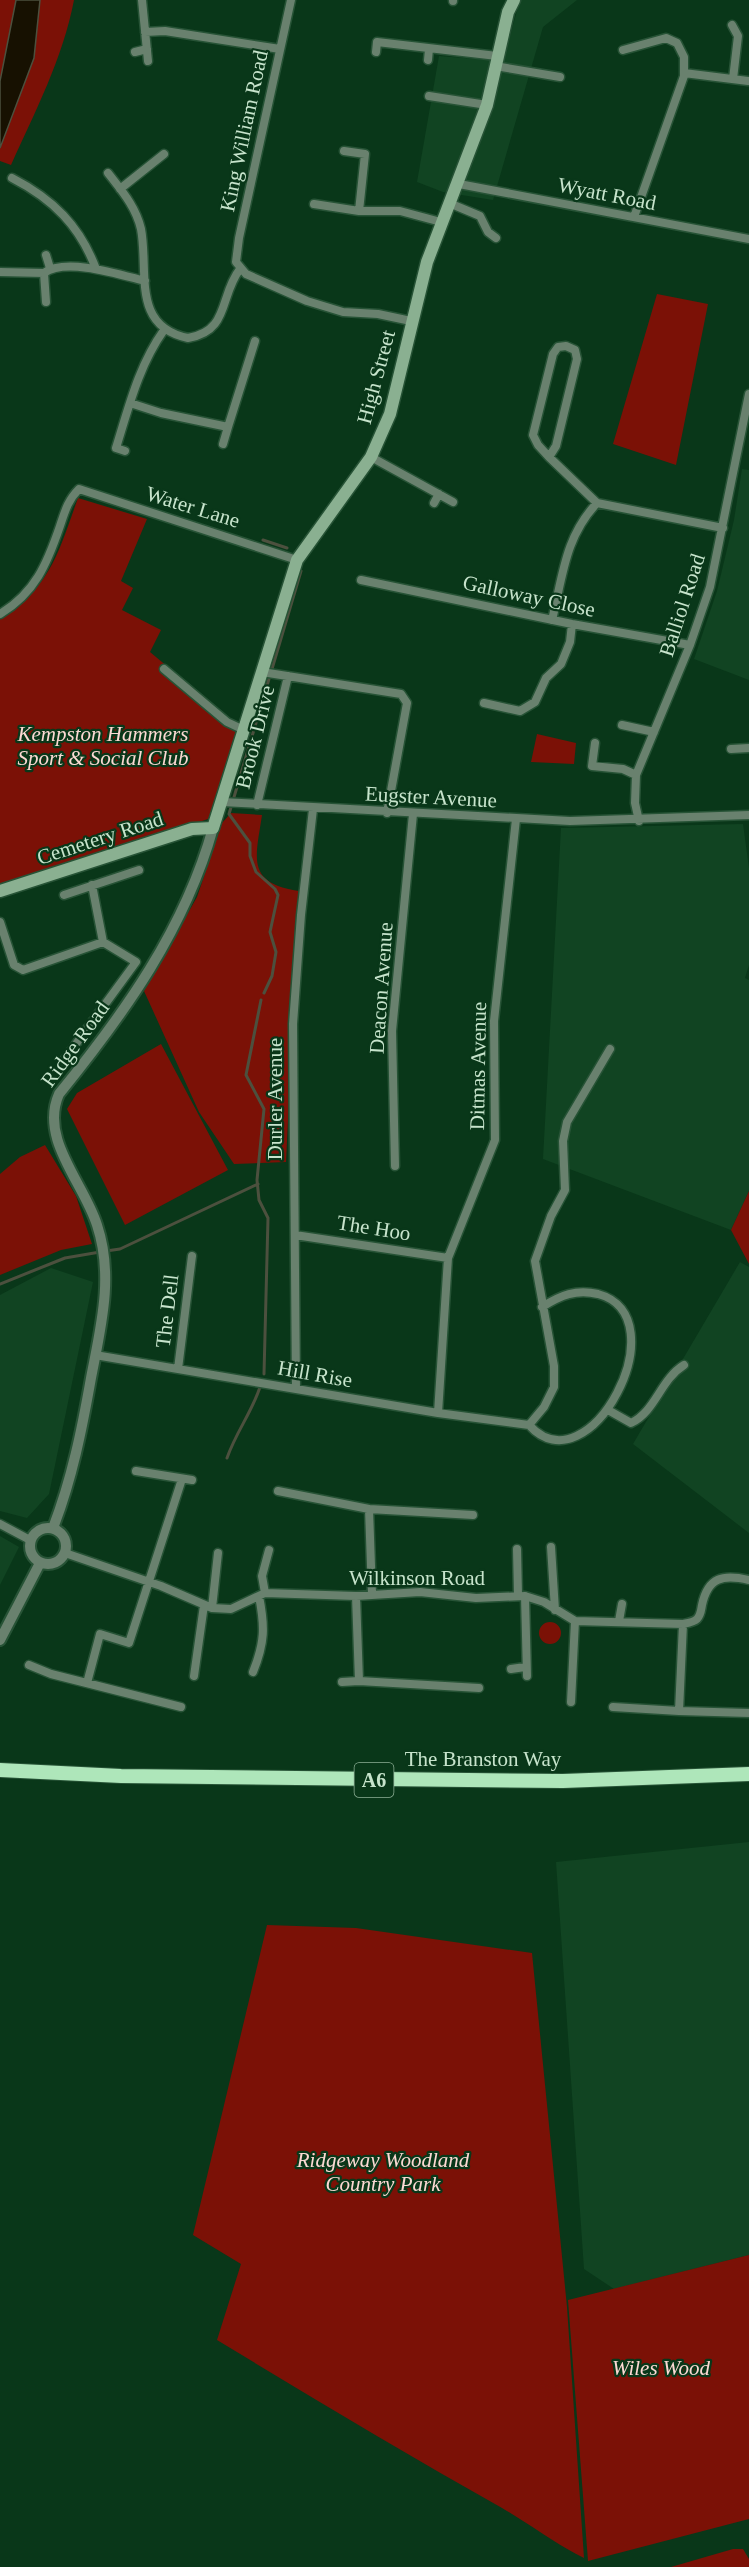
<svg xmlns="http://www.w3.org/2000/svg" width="749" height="2567" viewBox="0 0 749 2567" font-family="'Times New Roman',serif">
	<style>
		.built { fill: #142 }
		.green { fill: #7b1106 }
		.water { fill: #171101; stroke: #4c503e; stroke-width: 1.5 }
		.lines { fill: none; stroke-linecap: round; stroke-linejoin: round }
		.stream { stroke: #4c503e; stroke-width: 3 }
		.minor-casing { stroke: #275336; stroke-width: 11 }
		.tertiary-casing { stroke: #275336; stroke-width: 14 }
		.secondary-casing { stroke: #275336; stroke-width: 15 }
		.trunk-casing { stroke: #275336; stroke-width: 16 }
		.minor { stroke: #69816e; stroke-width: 8 }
		.tertiary { stroke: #69816e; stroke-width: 10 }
		.secondary { stroke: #8ab091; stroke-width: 12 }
		.trunk { stroke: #aee6ba; stroke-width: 14 }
		.labels { text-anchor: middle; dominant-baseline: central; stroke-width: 4.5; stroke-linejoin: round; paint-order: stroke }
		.shield { fill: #093719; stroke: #8eb096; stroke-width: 1.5 }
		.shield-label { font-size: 20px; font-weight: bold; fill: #c7e4cc }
		.street-label { font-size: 21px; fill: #c7e4cc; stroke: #093719 }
		.park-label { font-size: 21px; font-style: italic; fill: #fcd9d3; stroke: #093719 }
	</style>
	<rect width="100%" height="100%" fill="#093719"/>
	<path class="built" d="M520 0H577L543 27 493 200 443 192 417 182 439 56 503 61Z
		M742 469 749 470V680L694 659 717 591 734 520Z
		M743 824 749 868V965L745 978 749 980V1191L731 1230 543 1159 561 828Z
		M740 1262 749 1267V1533L633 1444Z
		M51 1268 93 1282 49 1494 27 1518 0 1511V1295Z
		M0 1536 19 1547 0 1585Z
		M749 1842V2255L614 2289 584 2269 556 1862Z"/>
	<path class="green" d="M0 0H16V6L0 81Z
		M40 0H74C63 58 35 112 11 165L0 161V148L34 58Z
		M657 294 708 304 676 465 613 444Z
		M78 498 147 519 121 581 133 588 122 610 161 630 150 652 229 718 241 724 219 797 208 819 0 889V618C51 588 59 550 78 498Z
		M537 734 576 743 574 764 531 762Z
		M231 813 262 815C256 857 245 883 299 891L286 1162 234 1164 199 1112 144 991 197 897 222 823Z
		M161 1044 228 1170 125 1225 67 1109 77 1093Z
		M45 1145 76 1196 92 1244 61 1250 0 1275V1174L20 1157Z
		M749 1191V1264L731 1230Z
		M539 1633a11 11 0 1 1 22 0a11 11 0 1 1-22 0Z
		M267 1925 356 1928 532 1953 567 2307 584 2558C554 2543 531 2525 502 2508 406 2454 311 2397 217 2340L241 2264 193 2235Z
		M749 2255V2519L588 2561 568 2300Z
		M733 2549H743L749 2559V2567H671Z"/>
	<path class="water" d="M16 0H40L34 58 0 148V81Z"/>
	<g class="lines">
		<path class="stream" d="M263 540 287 548
			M264 993 272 976 276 952 270 932 278 895 275 889 256 872 250 856V843L229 814 301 571
			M261 1000 246 1075 264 1109 257 1180 259 1200 268 1218 264 1374
			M106 1251 120 1249 258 1184
			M0 1284 65 1258 100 1252
			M227 1458C236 1432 252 1412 260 1387"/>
		<g class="minor-casing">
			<path id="minor" d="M142 0 148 61
				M291 0 239 238 236 262 246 274 307 301 343 312 378 314 411 321
				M453 1V0
				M732 25 738 36 733 79
				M145 32 165 31 280 49
				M623 50 666 38 677 43 684 57V76L634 217
				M135 52 147 49
				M376 52 377 42 497 56
				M428 60 429 49
				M495 66 560 77
				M684 73 748 81
				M429 96 487 105
				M344 151 365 154 359 211H400L441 222
				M108 173C122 191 136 207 141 229 149 272 131 326 188 338 230 331 219 296 240 269
				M12 178C53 199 80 226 96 269
				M459 184 749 239
				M120 189 164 154
				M449 203 480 216 488 232 496 238
				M314 204 359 211
				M46 255 50 268
				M0 272 44 273C66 257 121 275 145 281
				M44 273 46 302
				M566 346 575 350 577 359 556 446 549 457 538 445 533 435 553 354 558 347Z
				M130 403 161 413 228 427 223 444
				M228 427 255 341
				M125 451 116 448C129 406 139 365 164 330
				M371 457 453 502
				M549 457 597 503 723 528
				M434 503 439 494
				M361 580 572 624 690 645
				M0 614C35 593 47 564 60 526 65 511 68 500 79 489L297 560
				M552 620C563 575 565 537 597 503
				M164 669 227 722 244 730
				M262 672 401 694 407 703 387 813
				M484 703 520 711 535 702 546 678 561 664 570 642 572 624
				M622 725 654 732
				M595 743 592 766 623 769 636 775
				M731 749 749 748
				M222 802 570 821 749 815
				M257 805 288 676
				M639 821 635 803 636 775 690 645 710 587 749 394
				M64 895 139 870
				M0 922 14 965 23 970 103 942 92 885
				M62 1063 136 962 103 942
				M395 1166 392 1031 413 814
				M295 1235 448 1258
				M542 1307C561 1295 576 1289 598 1294 681 1316 589 1492 529 1425L544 1407 554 1387V1366L535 1261 551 1216 565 1190 563 1141 567 1122 610 1049
				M95 1355 438 1413 529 1425
				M178 1369 192 1256
				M296 1389 293 1024 301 915 313 809
				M608 1410 631 1423C656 1411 660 1380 684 1365
				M438 1413 448 1258 495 1140 494 1021 516 819
				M136 1471 192 1480
				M278 1491 369 1509
				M0 1524 30 1540
				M551 1547 555 1610
				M517 1549 518 1595
				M65 1553 161 1586 212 1608 231 1609 265 1593 356 1596 420 1592 476 1598 525 1596 544 1602 575 1621 683 1624C688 1623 694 1622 697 1619 701 1615 701 1610 702 1605 708 1577 723 1574 749 1580
				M265 1593 262 1576 269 1550
				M372 1594 369 1509 473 1515
				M356 1596 359 1681 479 1688
				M525 1596 527 1676
				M212 1608 218 1553
				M619 1621 622 1604
				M29 1665 51 1674 181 1707
				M511 1669 525 1667
				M253 1672C265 1642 265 1627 259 1596
				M194 1676 204 1605
				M342 1682 359 1681
				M87 1683 100 1634 129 1643 182 1479
				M571 1702 575 1621
				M613 1707 679 1711 683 1624
				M679 1711 749 1713"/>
		</g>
		<g class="tertiary-casing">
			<path id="tertiary" d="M30 1546a18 18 0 1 1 36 0a18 18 0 1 1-36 0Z
				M53 1528C72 1479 82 1429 91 1378 101 1326 114 1276 97 1225 84 1183 39 1139 59 1094 124 1014 185 929 213 828
				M0 1640 40 1563"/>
		</g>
		<g class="secondary-casing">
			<path id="secondary" d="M0 891 192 829 213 828 297 560 371 457 390 414 427 262 487 105 508 12 514 0"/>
		</g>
		<g class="trunk-casing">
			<path id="trunk" d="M0 1770 121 1776 563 1781 749 1774"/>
		</g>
		<use href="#minor" class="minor"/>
		<use href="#tertiary" class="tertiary"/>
		<use href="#secondary" class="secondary"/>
		<use href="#trunk" class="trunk"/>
	</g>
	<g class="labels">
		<rect class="shield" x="354.5" y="1763" width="39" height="34" rx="4.5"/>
		<g class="shield-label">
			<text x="374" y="1780">A6</text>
		</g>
		<g class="street-label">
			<text transform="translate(244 131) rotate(-78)">King William Road</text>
			<text transform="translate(607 194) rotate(11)">Wyatt Road</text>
			<text transform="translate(376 377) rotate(-75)">High Street</text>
			<text transform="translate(193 507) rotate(17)">Water Lane</text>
			<text transform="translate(529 596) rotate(12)">Galloway Close</text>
			<text transform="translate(682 605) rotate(-72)">Balliol Road</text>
			<text transform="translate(255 737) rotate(-76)">Brook Drive</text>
			<text transform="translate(431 797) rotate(3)">Eugster Avenue</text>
			<text transform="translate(100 838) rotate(-18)">Cemetery Road</text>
			<text transform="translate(381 988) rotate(-86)">Deacon Avenue</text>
			<text transform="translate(75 1044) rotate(-54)">Ridge Road</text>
			<text transform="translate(478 1066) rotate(-89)">Ditmas Avenue</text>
			<text transform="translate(275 1099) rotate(-90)">Durler Avenue</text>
			<text transform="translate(374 1228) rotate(9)">The Hoo</text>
			<text transform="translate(167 1311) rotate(-83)">The Dell</text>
			<text transform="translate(315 1374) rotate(10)">Hill Rise</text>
			<text x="417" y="1578">Wilkinson Road</text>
			<text x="483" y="1759">The Branston Way</text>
		</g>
		<g class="park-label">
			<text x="103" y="734">Kempston Hammers<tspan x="103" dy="24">Sport &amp; Social Club</tspan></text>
			<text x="383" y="2160">Ridgeway Woodland<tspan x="383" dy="24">Country Park</tspan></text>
			<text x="661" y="2368">Wiles Wood</text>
		</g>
	</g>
</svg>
